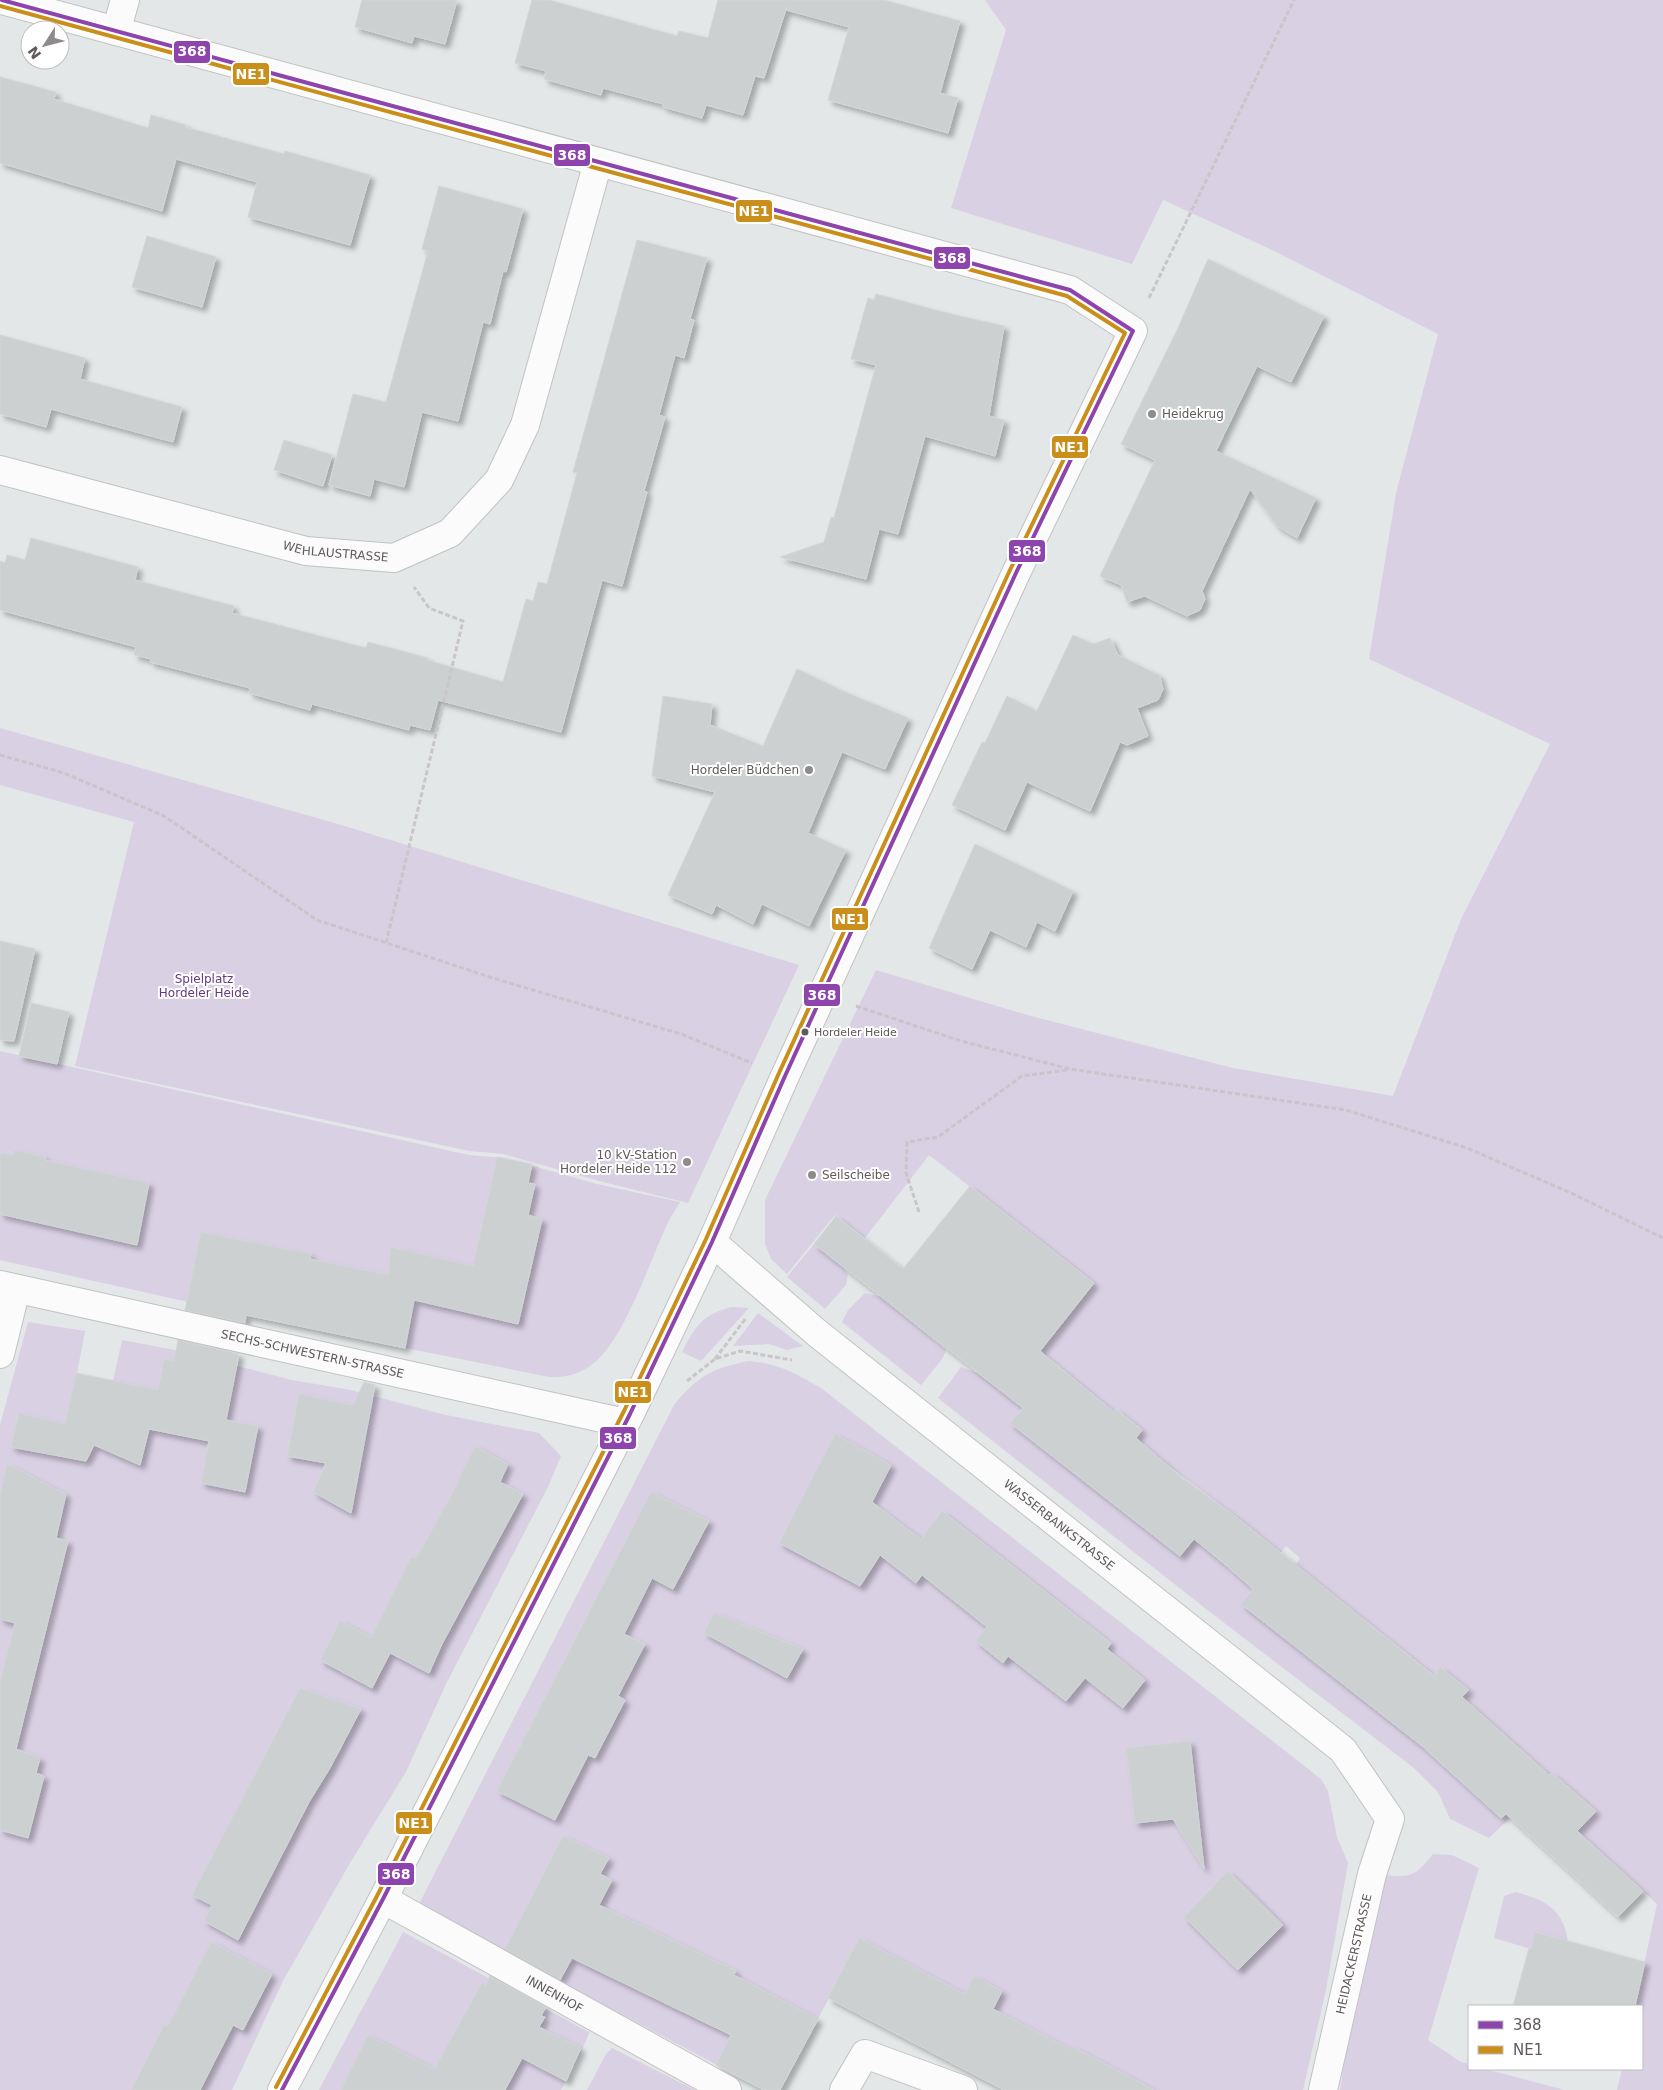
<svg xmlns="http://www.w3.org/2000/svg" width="1663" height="2090" viewBox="0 0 1663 2090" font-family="'DejaVu Sans',sans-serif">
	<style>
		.green { fill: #d9d0e4 }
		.building { fill: #cdd0d0; stroke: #d2d6d8; filter: url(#shadow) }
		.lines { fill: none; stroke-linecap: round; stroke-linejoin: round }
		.minor-casing { stroke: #c3c2c2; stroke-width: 30 }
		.path { stroke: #cac5ca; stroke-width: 3; stroke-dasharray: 5 2.5; stroke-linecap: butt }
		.minor { stroke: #fbfbfc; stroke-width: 28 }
		.bus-1-casing { stroke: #fff; stroke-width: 8 }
		.bus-2-casing { stroke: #fff; stroke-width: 8 }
		.bus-1 { stroke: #8e44ad; stroke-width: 4 }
		.bus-2 { stroke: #ca8f1b; stroke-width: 4 }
		.poi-dot { fill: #8e8b8b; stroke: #fff; stroke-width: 2 }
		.bus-dot { fill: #605a59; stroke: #fff; stroke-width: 2 }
		.labels { text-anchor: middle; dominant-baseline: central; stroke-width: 4; stroke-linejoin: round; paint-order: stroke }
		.bus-label { font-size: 11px; fill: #605a59; stroke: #fff; text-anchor: start }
		.poi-label { font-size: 12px; fill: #605a59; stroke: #fff; text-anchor: start }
		.street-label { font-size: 12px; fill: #605a59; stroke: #fff }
		.park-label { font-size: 12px; fill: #613b7d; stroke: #fff }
		.line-badge { stroke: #fff; stroke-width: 2 }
		.badge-label { font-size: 14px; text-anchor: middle; font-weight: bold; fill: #fff }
	</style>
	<defs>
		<filter id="shadow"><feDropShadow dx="4.5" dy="4.5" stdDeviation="2.5" flood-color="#0004"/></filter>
	</defs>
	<rect width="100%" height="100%" fill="#e3e7e8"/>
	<path class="green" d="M985 0H1663V2090H1617L1622 2069H1642V2006H1635L1657 1904 1550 1806 1568 1787 1552 1773 1548 1776 1530 1760 1531 1758 1461 1698 1468 1690 1440 1667 1434 1675 1365 1620 1344 1646 1295 1566 1300 1558 1286 1546 1241 1604 1422 1746 1501 1818 1505 1815 1510 1818 1489 1838 1450 1819 1438 1792 1414 1768 1210 1612 938 1398 961 1367 977 1373 1005 1394 1026 1404 1010 1423 1180 1556 1194 1539 1242 1580 1269 1546C1227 1508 1181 1473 1133 1442L1142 1429 1116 1409 1109 1420 1064 1384 1070 1375 1057 1365 1029 1366 1094 1283 929 1155 865 1238 835 1215 787 1274 771 1259 765 1244V1200L876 970 1031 1016 1233 1068 1393 1096 1461 919 1550 744 1369 659 1396 493 1438 334 1270 249 1163 200 1132 264 951 208 1006 30Z
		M0 728 338 824 799 965 688 1203 603 1182 503 1154 469 1151 75 1066 134 822 0 785Z
		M0 1051 469 1155 505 1158 597 1184 680 1202C675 1211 669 1219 665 1229 649 1264 624 1339 594 1363 580 1374 566 1378 549 1377L312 1329 319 1291 254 1305 251 1316 0 1260Z
		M814 1244 842 1266 848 1274 846 1285 825 1309 787 1277Z
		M865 1293 881 1297 946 1350 943 1358 921 1385 842 1322 848 1310Z
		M732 1307 749 1308 701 1361 682 1352C695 1326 703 1314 732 1307Z
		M758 1313 803 1346 787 1350 769 1344 733 1346Z
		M28 1322 85 1331 77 1373 113 1381 122 1340 175 1350 292 1380 351 1390 446 1415 539 1433 561 1456 548 1487 446 1684 406 1772 350 1863 283 1981 232 2090H0V1425Z
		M749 1361C781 1364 794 1373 821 1388L1321 1779 1328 1791 1337 1837 1348 1863 1326 1990 1303 2090H1004L829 1998 780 2090H764L418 1906 674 1405C698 1376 712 1368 749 1361Z
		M1433 1854 1452 1855 1479 1868 1428 2040 1461 2062 1469 2064V2069H1485L1565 2090H1340L1351 2020 1383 1875C1412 1878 1415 1876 1433 1854Z
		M1516 1892C1545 1900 1563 1909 1568 1941L1536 1932 1531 1949 1494 1938 1504 1896Z
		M403 1932 589 2032C587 2043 567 2078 561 2090H319C346 2037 376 1985 403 1932Z
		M612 2048 695 2090H587L606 2054Z"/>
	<path class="building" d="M362 0H457L445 44 414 36 412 43 355 27Z
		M532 0H549L677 36 679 31 708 38 718 0H884L960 21 940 93 958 98 948 133 828 100 849 27 786 10 787 6 764 78 755 76 743 115 706 105 702 118 663 107V104L603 88 601 95 544 79 546 71 515 63Z
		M0 77 56 92 54 99 148 128 151 115 186 125 185 127 284 154 285 151 370 175 350 245 248 217 257 182 176 159 162 211 0 163Z
		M439 186 523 209 506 272 503 271 490 324 483 322 458 421 422 412 404 487 374 479 370 496 329 485 353 394 386 402 428 251 422 249Z
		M147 236 216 257 202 307 132 287Z
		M637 240 707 258 690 319 694 320 684 358 675 355 659 415 665 417 644 491 647 492 622 586 602 580 561 732 438 700 430 730 410 725 409 730 312 704 310 710 249 693 250 688 150 662 151 659 134 655 136 647 0 610V561L5 563 7 555 25 560 31 538 138 567 135 580 234 606 232 613 366 648 368 642 428 658 427 660 503 682 526 599 533 601 538 582 547 584 577 473 573 472Z
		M1208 259 1324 316 1291 382 1257 366 1216 451 1316 498 1297 538 1277 526 1250 489 1202 591 1205 599 1200 610 1187 616 1145 596 1127 602 1121 585 1100 576 1155 460 1121 444 1178 328Z
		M876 294 947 313 1004 326 989 416 1004 420 995 456 925 436 898 534 879 529 866 579 780 557 824 542 831 517 834 518 876 365 851 359 868 298 874 300Z
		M0 335 85 358 80 379 182 407 173 442 51 409 46 427 0 414Z
		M284 440 332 455 323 486 274 470Z
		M1073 635 1093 644 1110 638 1118 655 1159 675 1163 689 1158 700 1137 708 1148 736 1127 745 1120 742 1090 811 1027 782 1005 830 952 805 982 742 985 743 1007 696 1037 711Z
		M797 669 845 692 908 718 885 769 842 752 808 833 846 850 809 926 762 904 753 924 716 905 712 914 668 895 715 792 652 776 663 696 712 704 710 725 763 746Z
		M975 844 1073 891 1055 931 1037 922 1026 947 990 930 972 969 929 948Z
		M0 941 35 949 14 1041 0 1040Z
		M31 1003 69 1012 57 1064 19 1056Z
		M14 1150 45 1157V1160L149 1183 137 1245 0 1214V1153L13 1155Z
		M497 1157 532 1164 528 1183 535 1184 528 1215 542 1219 518 1324 414 1300 405 1348 246 1315 245 1323 185 1310 201 1232 311 1254 310 1259 388 1275 391 1247 473 1266Z
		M970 1186 1094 1283 1040 1351 1114 1412 1116 1409 1142 1430 1136 1438 1182 1478 1235 1516 1434 1676 1440 1667 1469 1690 1462 1697 1549 1775 1552 1773 1596 1811 1577 1831 1643 1891 1618 1917 1506 1814 1501 1818 1422 1746 1241 1604 1253 1589 1226 1565 1194 1539 1180 1556 1010 1423 1023 1408 814 1244 836 1216 903 1269Z
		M178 1340 239 1354 226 1420 258 1426 245 1492 201 1483 209 1441 149 1429 140 1465 94 1445 86 1461 11 1447 19 1413 65 1424 76 1373 158 1390 164 1359 174 1361Z
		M364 1382 375 1385 351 1513 313 1492 326 1463 287 1456 299 1394 353 1405Z
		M835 1434 891 1465 872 1502 921 1539 942 1511 1111 1643 1107 1649 1145 1680 1123 1708 1085 1678 1066 1701 1008 1656 1003 1663 976 1641 987 1627 922 1575 916 1583 880 1555 860 1586 779 1543Z
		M475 1446 508 1464 500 1482 523 1494 442 1644 429 1673 390 1653 372 1688 320 1660 340 1621 371 1637 411 1557 416 1559 460 1479 459 1478Z
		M7 1464 66 1494 56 1538 68 1541 16 1749 40 1758 36 1773 44 1776 28 1838 0 1830V1681L15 1623 0 1619V1496Z
		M651 1492 709 1521 673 1589 652 1578 624 1634 645 1644 618 1696 625 1700 595 1758 588 1755 555 1820 497 1791Z
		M714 1613 803 1649 787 1678 704 1633Z
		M300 1688 361 1709 330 1768 309 1802 238 1940 204 1921 212 1905 192 1895Z
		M1190 1741 1195 1787 1204 1869 1173 1819 1135 1823 1126 1748Z
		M563 1836 609 1858 600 1874 612 1880 599 1905 736 1971 734 1975 818 2019 780 2090H764L716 2065 731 2035 572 1958 560 1980 505 1949Z
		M1228 1871 1283 1925 1238 1970 1184 1917Z
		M1535 1932 1645 1962 1635 2006H1513L1529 1948 1531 1949Z
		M859 1938 965 1994 974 1976 1002 1991 993 2009 1070 2049 1072 2046 1154 2090H1004L828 1998Z
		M211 1942 272 1974 243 2030 233 2025 200 2090H131L164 2025 168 2026Z
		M490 1976 546 2007 541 2016 545 2017 539 2027 581 2048 566 2081 522 2058 505 2090H341L368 2035 434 2069 482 1983 486 1985Z"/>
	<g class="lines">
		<g class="minor-casing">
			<g id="minor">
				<path d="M2 0 1070 290 1133 331 1016 573 785 1076 712 1242 630 1414 383 1899 282 2090"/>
				<path d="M116 31 125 0"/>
				<path id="s1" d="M0 470 306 551 394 558 450 533 499 480 525 425 598 162"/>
				<path id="s2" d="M712 1242 817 1333 1343 1750 1390 1819 1372 1874 1323 2090"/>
				<path id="s3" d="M0 1285 625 1423"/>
				<path d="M0 1354 16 1289"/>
				<path id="s4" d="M383 1899 727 2090"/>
				<path d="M844 2090 865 2054 963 2090"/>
			</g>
		</g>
		<path class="path" d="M1149 298 1294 0
			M0 755 64 773 164 816 317 920 496 979 681 1034 752 1063
			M386 943 463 621 429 608 414 587
			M856 1006 961 1041 1070 1069 1346 1110 1467 1148 1573 1194 1663 1238
			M919 1212 906 1173 907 1142 938 1137 1022 1076 1067 1070
			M715 1359 746 1318
			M687 1381 715 1359 740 1351 792 1360"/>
		<use href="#minor" class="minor"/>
		<g class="bus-1-casing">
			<path id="bus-1" d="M2 0 1070 290 1133 331
				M282 2090 383 1899 630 1414 712 1242 785 1076 1016 573 1133 331"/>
		</g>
		<g class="bus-2-casing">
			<path id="bus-2" d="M0 6 1067 296 1125 333 1010 570 779 1073 706 1239 624 1411 377 1896 276 2087"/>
		</g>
		<use href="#bus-1" class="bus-1"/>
		<use href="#bus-2" class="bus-2"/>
	</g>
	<g class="poi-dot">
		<circle cx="1152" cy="414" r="5"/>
		<circle cx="809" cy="770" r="5"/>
		<circle cx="687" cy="1162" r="5"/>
		<circle cx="812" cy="1175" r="5"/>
	</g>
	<circle class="bus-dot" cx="805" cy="1032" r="4.5"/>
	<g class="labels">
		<g class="bus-label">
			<text x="814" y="1032">Hordeler Heide</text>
		</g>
		<g class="poi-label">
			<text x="1162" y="414">Heidekrug</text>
			<text x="799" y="770" text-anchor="end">Hordeler Büdchen</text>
			<text x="677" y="1155" text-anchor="end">10 kV-Station<tspan x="677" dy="14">Hordeler Heide 112</tspan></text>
			<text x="822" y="1175">Seilscheibe</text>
		</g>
		<g class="street-label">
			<text stroke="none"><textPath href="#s1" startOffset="346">WEHLAUSTRASSE</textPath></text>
			<text stroke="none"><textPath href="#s3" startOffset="320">SECHS-SCHWESTERN-STRASSE</textPath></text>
			<text stroke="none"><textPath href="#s2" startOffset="448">WASSERBANKSTRASSE</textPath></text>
			<text transform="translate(1354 1954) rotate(-77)">HEIDACKERSTRASSE</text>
			<text stroke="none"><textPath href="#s4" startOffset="196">INNENHOF</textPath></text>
		</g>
		<g class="park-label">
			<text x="204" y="979">Spielplatz<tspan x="204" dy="14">Hordeler Heide</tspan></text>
		</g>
	</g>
	<g class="line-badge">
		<rect x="173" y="40" width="38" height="24" rx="5" fill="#8e44ad"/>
		<rect x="232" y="62" width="38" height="24" rx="5" fill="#ca8f1b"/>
		<rect x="553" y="143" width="38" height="24" rx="5" fill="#8e44ad"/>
		<rect x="735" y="199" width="38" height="24" rx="5" fill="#ca8f1b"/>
		<rect x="933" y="246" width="38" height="24" rx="5" fill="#8e44ad"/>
		<rect x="1051" y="435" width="38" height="24" rx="5" fill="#ca8f1b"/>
		<rect x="1008" y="539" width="38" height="24" rx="5" fill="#8e44ad"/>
		<rect x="831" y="907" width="38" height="24" rx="5" fill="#ca8f1b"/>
		<rect x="803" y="983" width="38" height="24" rx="5" fill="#8e44ad"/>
		<rect x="614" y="1380" width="38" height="24" rx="5" fill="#ca8f1b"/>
		<rect x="599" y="1426" width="38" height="24" rx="5" fill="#8e44ad"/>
		<rect x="395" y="1811" width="38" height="24" rx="5" fill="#ca8f1b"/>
		<rect x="377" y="1862" width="38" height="24" rx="5" fill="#8e44ad"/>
	</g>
	<g class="badge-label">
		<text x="192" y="56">368</text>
		<text x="251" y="79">NE1</text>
		<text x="572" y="160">368</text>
		<text x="754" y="216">NE1</text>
		<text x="952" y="263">368</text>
		<text x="1070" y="452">NE1</text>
		<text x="1027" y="556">368</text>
		<text x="850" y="924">NE1</text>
		<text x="822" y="1000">368</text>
		<text x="633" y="1397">NE1</text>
		<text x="618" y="1443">368</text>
		<text x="414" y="1828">NE1</text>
		<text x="396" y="1879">368</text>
	</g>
	<rect x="1468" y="2005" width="175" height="65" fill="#ffffff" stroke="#bfbdbd"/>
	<rect x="1478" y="2021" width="25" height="8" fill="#8e44ad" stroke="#bfbdbd"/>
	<text x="1513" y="2030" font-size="15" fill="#605a59">368</text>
	<rect x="1478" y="2046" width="25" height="8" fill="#ca8f1b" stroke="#bfbdbd"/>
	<text x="1513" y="2055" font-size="15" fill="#605a59">NE1</text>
	<g transform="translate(45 45) rotate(234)"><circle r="24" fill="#ffffff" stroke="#bfbdbd"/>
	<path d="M0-4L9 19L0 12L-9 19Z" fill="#8e8b8b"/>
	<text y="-8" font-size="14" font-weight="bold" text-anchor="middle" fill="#605a59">N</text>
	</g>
</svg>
